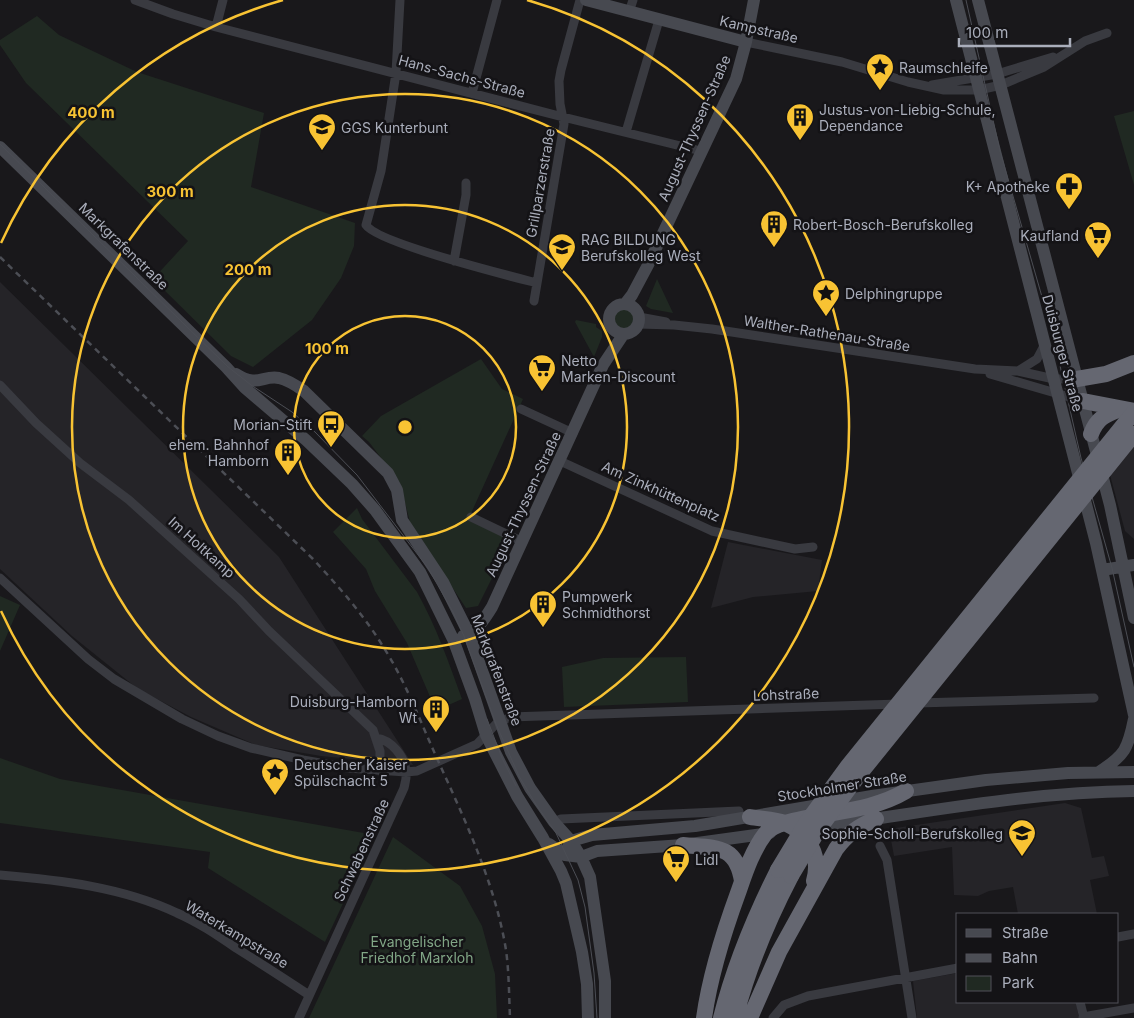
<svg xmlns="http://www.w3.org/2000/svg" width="1134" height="1018" viewBox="0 0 1134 1018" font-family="Inter,sans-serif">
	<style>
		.built { fill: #252428 }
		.green { fill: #202922 }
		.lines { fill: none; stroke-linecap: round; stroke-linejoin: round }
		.street { stroke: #393a40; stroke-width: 9 }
		.secondary { stroke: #474950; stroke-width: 12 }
		.highway { stroke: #656771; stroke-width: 16 }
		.tram { stroke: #4c4e55; stroke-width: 1 }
		.rail { stroke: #4c4e55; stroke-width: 2.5; stroke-dasharray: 6 5; stroke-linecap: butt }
		.highway-bridge { stroke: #656771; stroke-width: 16 }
		.ring { fill: none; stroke: #f8c333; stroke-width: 2.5 }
		.labels { text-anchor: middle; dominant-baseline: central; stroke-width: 5; stroke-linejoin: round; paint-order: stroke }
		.street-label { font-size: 14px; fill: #aaaebb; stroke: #141316 }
		.poi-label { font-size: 14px; fill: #aaaebb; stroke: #141316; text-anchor: start }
		.park-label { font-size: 14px; fill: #81a686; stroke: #141316 }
		.centre { fill: #f8c333; stroke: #141316; stroke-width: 2.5 }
		.ring-label { font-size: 15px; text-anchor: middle; font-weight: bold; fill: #f8c333; stroke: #141316; stroke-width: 5; stroke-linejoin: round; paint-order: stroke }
	</style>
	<rect width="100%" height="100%" fill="#19181b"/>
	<path class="built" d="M0 282 279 557 413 765 321 756 256 745 191 717 138 689 72 636 0 569Z
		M1134 427V539L1125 531 1106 460Z
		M728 542 822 560 818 591 753 597 711 608Z
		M1065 803 1081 808 1092 858 1104 856 1109 876 1090 880 1097 914H1018L1013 887 989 891 978 896 954 895 952 847 894 856 889 829Z
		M958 973V1002H1076L1079 1018H917L913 981Z"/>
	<path class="green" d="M37 16 59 35 137 72 264 113 251 187 355 223 354 246 341 278 312 320 253 367 231 356 153 279 188 241 26 83 0 45V40Z
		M1134 111V185L1114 116Z
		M657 279 673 313 651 309 646 306Z
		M614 319a10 10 0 1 1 20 0a10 10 0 1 1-20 0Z
		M576 320 596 324V327L602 331V337L594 357 575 322Z
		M481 359 502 389 523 399 468 520 511 540 478 606 466 608 411 526 400 483 369 442 362 436 381 416Z
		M357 508 362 519 417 592C436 626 449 663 462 699L444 707 431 699 407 643 375 591 366 569 333 532Z
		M0 596 20 605 0 651Z
		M686 657 688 702 564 707 562 667 603 658Z
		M0 758 60 779 375 835 325 942 208 868 210 852 0 823Z
		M393 837 460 886 482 926 495 974 497 1018H309Z"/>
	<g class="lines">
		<path class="street" d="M135 0 173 14 216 27 563 117 701 151
			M400 0 396 73 381 171 366 225C377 243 510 276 537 283
			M629 12 633 0
			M216 27 223 0
			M746 42 842 62 908 82 944 90H979L1001 85 1044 67 1085 41 1107 33
			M932 85 997 74 1053 57
			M472 93 497 0
			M626 132 659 20
			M454 261 466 195V183
			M534 301 564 124 560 104 559 81 561 70 580 0
			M639 317 666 322
			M638 324 674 325 712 329 975 369 1018 371 1054 379H1077
			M1018 371 1037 359 1045 344
			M990 374 1083 401
			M0 385 36 423 80 463 129 500 239 599 269 631 373 730 380 751V771
			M521 409 573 433
			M560 461 712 531 795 549 813 547
			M471 517 523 542
			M0 578 88 659 114 679 182 719 218 736 251 748 303 760 348 768 406 772 417 771 477 744 496 724 510 717 899 704
			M917 703 1094 698
			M554 822 561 819 739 811
			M880 846 887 860 912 1018
			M0 875C60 880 122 887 177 913 198 922 217 935 236 948 260 963 285 979 309 995
			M1118 937 1134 934
			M1080 1002 1084 1018
			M1083 1017 1134 1008
			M299 1018 404 788C405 783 407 777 406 772 405 756 391 740 376 738
			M773 1018 784 1005 808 996 958 968"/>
		<path class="secondary" d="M586 0 746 42
			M956 0 1096 543 1134 715
			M978 0 1110 505 1134 618
			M0 147 226 367 245 388 306 440 352 484 375 510 420 572 453 639 475 699 486 735 517 796 543 838 561 871 566 883 582 952 587 984 588 1018
			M609 319a15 15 0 1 1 30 0a15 15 0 1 1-30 0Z
			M625 304 632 295 648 265 736 79 746 42 754 0
			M236 374C258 388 262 375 279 378 288 380 297 386 304 391L388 473 397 490 402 520 443 582 469 634 511 752 530 788 554 822 571 841 581 857 590 877 605 981V1018
			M1102 570 1134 565
			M463 636C477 631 484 620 492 607L603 365 623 335
			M1099 772C1125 755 1128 749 1134 719
			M817 827C923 813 1027 792 1134 791
			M549 844 565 855 581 857 597 851 683 845 770 833
			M568 847 571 841 592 835 695 826 872 796 986 780 1068 773 1134 772"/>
		<path class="highway" d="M1077 379 1106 374 1134 363
			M1083 401 1134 411
			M1091 434C1097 418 1105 415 1120 409
			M750 817C761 819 775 819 785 823 809 834 821 856 814 881
			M683 845C715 848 736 844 742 881
			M704 1018C710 975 723 934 738 893 745 873 752 851 765 834 770 828 777 825 785 823 825 811 869 813 906 791
			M721 1018C734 966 754 918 778 870
			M735 1018C748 968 767 922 791 876
			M750 1018 779 952 836 849C847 834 859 826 876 819"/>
		<path class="tram" d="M966 0 1000 151 1053 335 1081 458 1112 568 1134 667
			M0 144 227 366 251 385 292 412 315 432 357 475 428 568 453 612 464 636 496 724 519 776 535 803 556 833 578 880 585 907 594 973 597 1018
			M487 719 502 758 516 786"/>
		<path class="rail" d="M0 257 313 559C339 587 364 615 384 648 405 681 419 718 435 754 463 816 495 882 506 950 509 972 509 995 510 1018"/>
		<path class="highway-bridge" d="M778 870 807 822 848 766 1134 412
			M791 876 819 829 858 776 1134 434"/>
	</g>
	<g class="ring">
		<circle cx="405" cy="427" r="111"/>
		<circle cx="405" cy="427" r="222"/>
		<circle cx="405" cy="427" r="333"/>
		<path d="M1 243A444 444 0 0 1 283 0M527 0A444 444 0 1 1 1 611"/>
	</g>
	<defs>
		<g id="sight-pin" transform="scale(1.4375)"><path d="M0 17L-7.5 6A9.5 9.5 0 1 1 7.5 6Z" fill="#f8c333" stroke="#141316"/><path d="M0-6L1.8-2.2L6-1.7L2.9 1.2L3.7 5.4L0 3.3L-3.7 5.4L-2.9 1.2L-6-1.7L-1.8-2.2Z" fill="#111"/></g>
		<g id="building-pin" transform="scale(1.4375)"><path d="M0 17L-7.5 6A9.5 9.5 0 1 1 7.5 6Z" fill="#f8c333" stroke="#141316"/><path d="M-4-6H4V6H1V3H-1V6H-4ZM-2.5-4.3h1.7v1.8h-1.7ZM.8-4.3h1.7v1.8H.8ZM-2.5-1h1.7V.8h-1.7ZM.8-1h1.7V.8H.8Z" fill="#111"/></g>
		<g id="school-pin" transform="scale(1.4375)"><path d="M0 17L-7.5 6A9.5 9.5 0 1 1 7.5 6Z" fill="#f8c333" stroke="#141316"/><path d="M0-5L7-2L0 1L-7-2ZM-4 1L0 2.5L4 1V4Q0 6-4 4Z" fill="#111"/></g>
		<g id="pharmacy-pin" transform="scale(1.4375)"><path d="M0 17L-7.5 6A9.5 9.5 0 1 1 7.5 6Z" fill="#f8c333" stroke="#141316"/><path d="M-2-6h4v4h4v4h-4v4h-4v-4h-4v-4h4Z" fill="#111"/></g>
		<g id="supermarket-pin" transform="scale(1.4375)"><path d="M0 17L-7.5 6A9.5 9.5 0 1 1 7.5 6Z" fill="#f8c333" stroke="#141316"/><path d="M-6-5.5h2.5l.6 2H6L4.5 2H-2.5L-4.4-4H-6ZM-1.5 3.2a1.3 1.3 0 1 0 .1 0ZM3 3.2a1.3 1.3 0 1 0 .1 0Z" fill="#111"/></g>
		<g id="bus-pin" transform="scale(1.4375)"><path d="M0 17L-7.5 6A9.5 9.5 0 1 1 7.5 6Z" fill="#f8c333" stroke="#141316"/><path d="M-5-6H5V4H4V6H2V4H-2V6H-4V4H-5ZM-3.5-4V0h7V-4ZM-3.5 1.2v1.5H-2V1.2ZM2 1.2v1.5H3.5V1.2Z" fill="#111"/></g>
	</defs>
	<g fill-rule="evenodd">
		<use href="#sight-pin" x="880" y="67"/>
		<use href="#building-pin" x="800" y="117"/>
		<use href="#school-pin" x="322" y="127"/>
		<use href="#pharmacy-pin" x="1069" y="186"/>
		<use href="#building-pin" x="774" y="224"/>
		<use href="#supermarket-pin" x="1098" y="235"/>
		<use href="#school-pin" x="562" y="247"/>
		<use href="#sight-pin" x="826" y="293"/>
		<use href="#supermarket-pin" x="542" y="368"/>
		<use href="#bus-pin" x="331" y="424"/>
		<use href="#building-pin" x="288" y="452"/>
		<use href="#building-pin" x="543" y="604"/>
		<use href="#building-pin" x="436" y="709"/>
		<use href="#sight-pin" x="275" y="772"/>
		<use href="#school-pin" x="1022" y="833"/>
		<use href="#supermarket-pin" x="676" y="859"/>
	</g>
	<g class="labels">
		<g class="street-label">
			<text transform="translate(759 29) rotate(13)">Kampstraße</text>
			<text transform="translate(462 76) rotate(15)">Hans-Sachs-Straße</text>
			<text transform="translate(694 128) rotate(-66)">August-Thyssen-Straße</text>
			<text transform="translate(540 183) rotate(-80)">Grillparzerstraße</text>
			<text transform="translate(124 246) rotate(44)">Markgrafenstraße</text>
			<text transform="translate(827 333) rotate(9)">Walther-Rathenau-Straße</text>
			<text transform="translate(1063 353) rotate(75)">Duisburger Straße</text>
			<text transform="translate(661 491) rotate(24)">Am Zinkhüttenplatz</text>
			<text transform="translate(523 504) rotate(-65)">August-Thyssen-Straße</text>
			<text transform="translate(202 547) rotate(42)">Im Holtkamp</text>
			<text transform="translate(497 670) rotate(69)">Markgrafenstraße</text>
			<text transform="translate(786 694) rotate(-2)">Lohstraße</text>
			<text transform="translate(842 786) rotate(-9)">Stockholmer Straße</text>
			<text transform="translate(361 850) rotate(-65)">Schwabenstraße</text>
			<text transform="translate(237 934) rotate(31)">Waterkampstraße</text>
		</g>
		<g class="poi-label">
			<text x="899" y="67">Raumschleife</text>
			<text x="819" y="109">Justus-von-Liebig-Schule,<tspan x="819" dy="16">Dependance</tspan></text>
			<text x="341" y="127">GGS Kunterbunt</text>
			<text x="1050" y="186" text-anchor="end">K+ Apotheke</text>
			<text x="793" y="224">Robert-Bosch-Berufskolleg</text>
			<text x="1079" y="235" text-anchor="end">Kaufland</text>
			<text x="581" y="239">RAG BILDUNG<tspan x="581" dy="16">Berufskolleg West</tspan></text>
			<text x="845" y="293">Delphingruppe</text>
			<text x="561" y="360">Netto<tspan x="561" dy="16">Marken-Discount</tspan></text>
			<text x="312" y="424" text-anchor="end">Morian-Stift</text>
			<text x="269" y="444" text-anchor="end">ehem. Bahnhof<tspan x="269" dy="16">Hamborn</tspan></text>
			<text x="562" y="596">Pumpwerk<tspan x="562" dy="16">Schmidthorst</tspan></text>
			<text x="417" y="701" text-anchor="end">Duisburg-Hamborn<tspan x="417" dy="16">Wt</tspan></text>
			<text x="294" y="764">Deutscher Kaiser<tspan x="294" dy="16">Spülschacht 5</tspan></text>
			<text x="1003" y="833" text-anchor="end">Sophie-Scholl-Berufskolleg</text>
			<text x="695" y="859">Lidl</text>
		</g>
		<g class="park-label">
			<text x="417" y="941">Evangelischer<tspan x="417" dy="16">Friedhof Marxloh</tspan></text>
		</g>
	</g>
	<circle cx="405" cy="427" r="8" class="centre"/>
	<g class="ring-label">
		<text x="91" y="118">400 m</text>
		<text x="170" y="197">300 m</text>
		<text x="248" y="275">200 m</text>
		<text x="327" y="354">100 m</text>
	</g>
	<rect x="956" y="913" width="162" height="90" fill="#141316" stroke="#505158"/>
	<rect x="966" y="929" width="25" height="8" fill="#474950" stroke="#505158"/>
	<text x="1002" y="938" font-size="15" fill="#aaaebb">Straße</text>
	<rect x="966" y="954" width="25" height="8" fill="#4c4e55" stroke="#505158"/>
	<text x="1002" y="963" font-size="15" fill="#aaaebb">Bahn</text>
	<rect x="966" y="976" width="25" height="15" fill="#202922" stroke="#505158"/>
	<text x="1002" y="988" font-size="15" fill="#aaaebb">Park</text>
	<path d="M959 38v8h111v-8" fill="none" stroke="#aaaebb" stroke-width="2.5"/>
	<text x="966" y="38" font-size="15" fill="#aaaebb" stroke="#141316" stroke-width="4" paint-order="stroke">100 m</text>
</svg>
